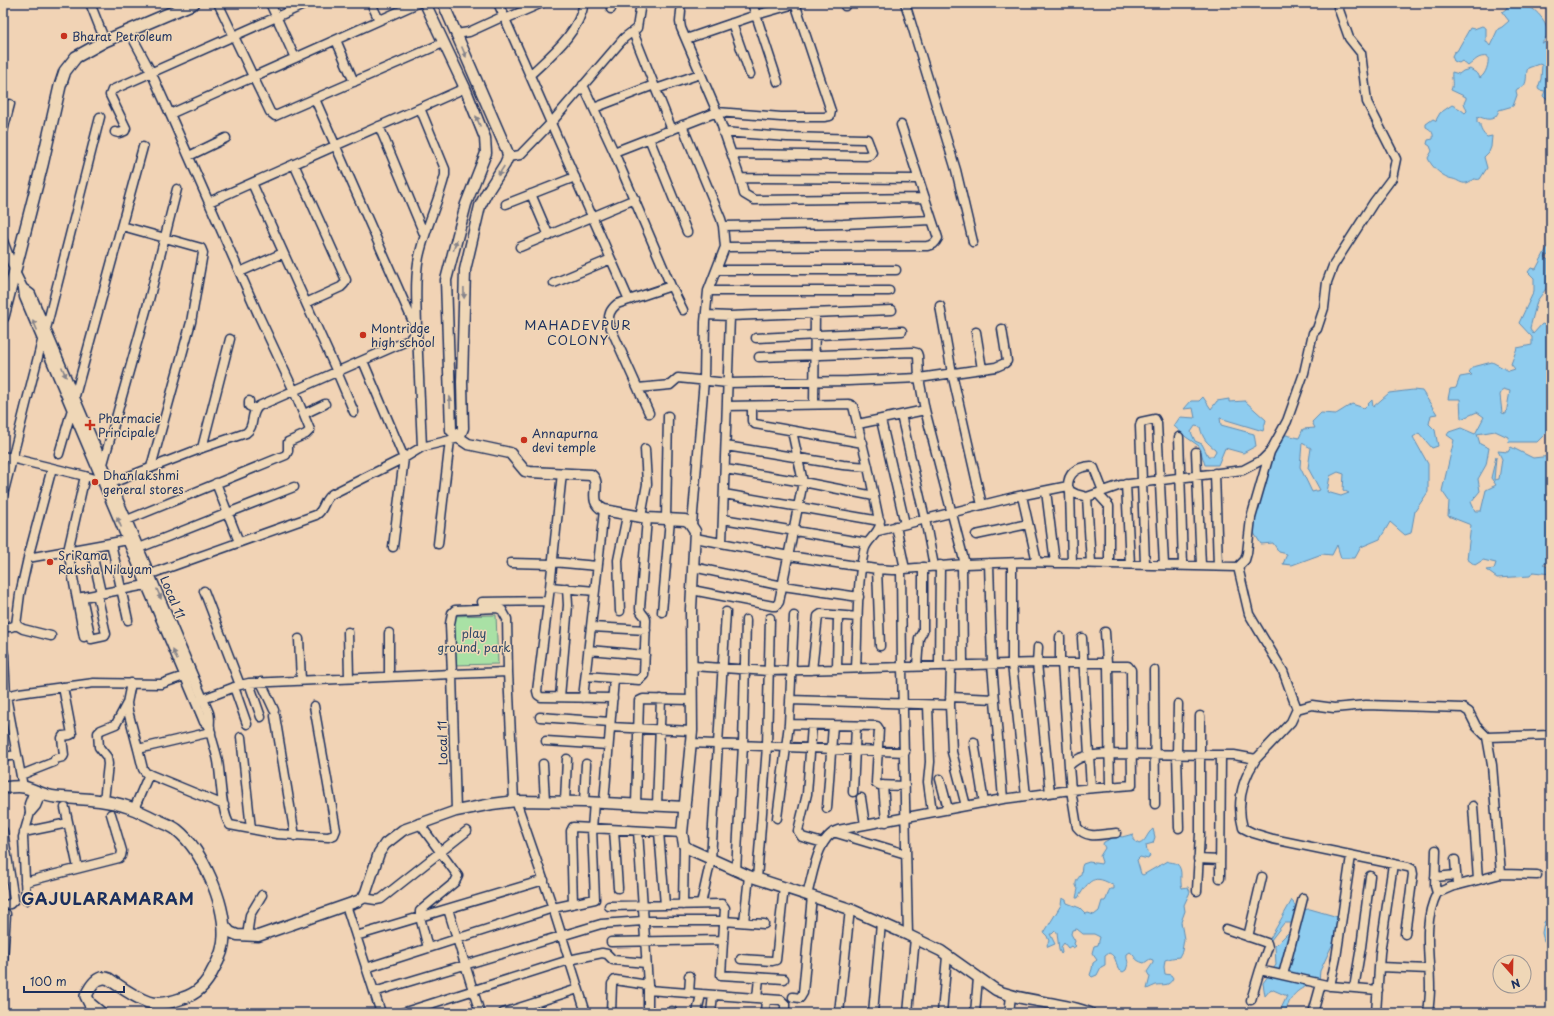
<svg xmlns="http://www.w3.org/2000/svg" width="1554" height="1016" viewBox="0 0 1554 1016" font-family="'Playpen Sans',sans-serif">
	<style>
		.green { fill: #a9e1a5; stroke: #628882 }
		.water { fill: #8eccef; stroke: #608db5; fill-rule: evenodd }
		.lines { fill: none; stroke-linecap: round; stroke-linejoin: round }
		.minor-casing { stroke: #1b2f5e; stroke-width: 11 }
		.tertiary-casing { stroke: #1b2f5e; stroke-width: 13 }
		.secondary-casing { stroke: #1b2f5e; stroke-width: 14 }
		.minor { stroke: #efd7b7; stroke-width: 8 }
		.tertiary { stroke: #efd7b7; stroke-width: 10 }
		.secondary { stroke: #efd7b7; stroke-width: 11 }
		.oneway { fill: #85838a }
		.poi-dot { fill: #c8321e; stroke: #efd7b7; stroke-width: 1.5 }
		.labels { text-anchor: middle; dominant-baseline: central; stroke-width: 3; stroke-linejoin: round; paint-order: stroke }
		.poi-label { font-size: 12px; fill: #1b2f5e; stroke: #efd7b7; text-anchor: start }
		.street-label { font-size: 12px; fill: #1b2f5e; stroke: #efd7b7 }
		.park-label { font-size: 12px; fill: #304a69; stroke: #efd7b7 }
		.neighbourhood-label { font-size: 13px; letter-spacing: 1px; fill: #1b2f5e; stroke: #efd7b7 }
		.district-label { font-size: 16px; font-weight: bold; letter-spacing: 1px; fill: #1b2f5e; stroke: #efd7b7 }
	</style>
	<rect width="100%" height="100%" fill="#f1d3b5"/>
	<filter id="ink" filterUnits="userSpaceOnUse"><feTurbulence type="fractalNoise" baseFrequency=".025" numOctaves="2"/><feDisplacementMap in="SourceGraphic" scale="8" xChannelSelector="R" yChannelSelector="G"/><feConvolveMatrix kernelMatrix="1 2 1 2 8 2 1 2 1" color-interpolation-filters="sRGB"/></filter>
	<g filter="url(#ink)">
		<path class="green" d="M496 615 498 664 453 665 450 616Z"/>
		<path class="water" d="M1509 3C1513 4 1517 3 1521 3 1532 5 1547 20 1548 32 1548 36 1544 40 1542 43L1551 41V98L1546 99 1543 96 1545 91 1539 90 1538 88 1541 79 1542 65 1539 64 1528 68C1525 74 1528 79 1524 86L1517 89 1516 91 1517 95 1513 106 1499 110C1496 120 1489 121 1480 117L1477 118V122L1480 124C1480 129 1483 134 1487 137L1492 136 1491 147 1489 152 1484 157 1487 168 1480 179C1478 180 1476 179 1474 179 1471 180 1469 183 1466 183 1461 184 1458 180 1453 179 1444 178 1431 167 1428 158L1432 151 1430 146 1427 144 1428 140 1433 139C1434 132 1431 130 1426 127V124L1433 119 1437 121 1436 120 1440 113 1452 105 1460 109 1465 113 1467 111 1464 103 1466 99V97L1451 90C1454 84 1451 79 1452 72L1459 74 1463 71 1470 69 1478 74 1480 78C1486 74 1489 64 1488 57 1478 55 1475 61 1468 66L1462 61 1459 63 1454 61 1452 56 1454 52 1457 51 1470 28 1474 29 1482 26 1486 28V41L1490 46 1498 29 1502 27 1509 21 1502 12 1506 9Z
			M1551 247V253L1545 257 1548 260V286L1537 301 1530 328 1533 334 1542 324 1551 327 1550 429 1537 442H1509L1508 437 1495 431 1477 434 1480 444 1489 448 1486 465 1478 479 1480 491 1471 502 1475 511H1481L1486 490 1496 485 1491 478 1496 457 1494 480 1499 479 1502 459 1498 451 1508 452 1511 447 1533 458 1551 456V562L1543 564 1551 570V574L1533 572 1530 576 1497 578 1486 570 1494 569 1496 563 1483 560 1475 565 1467 559 1471 525 1448 516 1449 501 1442 491 1454 440 1447 435 1449 432 1461 428 1475 434 1484 417 1477 412 1461 419 1460 399H1448L1450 389 1456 388 1460 377 1472 375 1469 372 1473 367 1492 362 1509 371 1515 369 1511 364 1517 348 1532 345V337L1519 323 1534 291V278L1528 272 1531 268 1536 269 1547 248ZM1503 389 1510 391 1506 414 1502 413 1500 395Z
			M1413 390 1422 391 1437 414 1431 415 1429 424 1435 430 1438 446 1432 448 1419 433 1413 437 1428 464V492L1415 511 1411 533 1405 535 1390 522 1380 539 1361 547 1355 558H1341L1337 545 1332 555 1322 554 1292 565 1283 564 1287 554 1279 552 1273 543 1261 544 1252 530 1255 508 1267 483 1262 482 1263 477 1282 434 1299 438 1303 429 1315 428 1312 422 1321 413 1336 414 1352 404 1364 408 1372 400 1373 407 1389 393ZM1302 443 1311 448 1308 468 1320 490 1312 492 1300 467ZM1338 472 1344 474 1343 490 1349 493 1341 496 1327 492 1330 476Z
			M1203 397 1211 409 1217 401 1229 399V402L1245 401 1266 420 1263 431 1220 418 1221 425 1254 434 1256 446 1243 453 1225 448 1218 465H1205L1199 446 1186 437 1174 426 1180 417 1195 418 1193 408 1184 409 1191 401H1199ZM1195 426 1200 427C1203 439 1206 442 1215 449L1216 451 1213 456H1208L1202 444 1195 441 1191 432Z
			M1153 829 1155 837 1153 843 1146 845 1147 852 1150 855 1148 859 1140 857 1137 860 1141 874 1143 875 1167 861C1170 863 1175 862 1177 864 1184 870 1179 880 1182 888L1188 887 1190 892 1184 905 1185 911 1181 922 1184 939 1182 951 1179 957 1172 958 1165 960 1164 967 1165 974 1171 975 1173 978C1169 987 1164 984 1156 985 1153 986 1150 988 1147 989L1150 977 1147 972 1153 963V960L1150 959 1144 963C1133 960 1136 956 1130 952L1127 954C1126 962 1130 960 1126 970L1123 972 1118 969C1116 963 1116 956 1109 953L1105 956V965L1101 967 1097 975 1092 977 1090 975 1092 969 1093 963 1097 960 1092 953 1094 946 1098 945 1100 937 1094 934H1083L1077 929 1072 930 1071 934 1075 941 1074 944 1076 946 1073 948 1071 946 1068 948 1064 943 1061 947 1062 953 1061 954 1059 950 1057 932 1055 931 1052 934H1050L1055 944 1048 947 1047 945 1049 941 1047 936 1044 933 1061 905 1062 898 1066 900 1067 903 1080 908 1086 914 1088 913 1094 915 1099 911 1102 901H1105C1108 897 1107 893 1110 889H1114V886C1094 873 1089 880 1078 898H1076L1078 889C1073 883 1078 879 1081 874 1082 871 1081 867 1083 864L1089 862 1101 864 1102 862 1100 856 1105 848 1103 844 1104 842 1108 840 1110 837 1116 835 1122 837 1133 834V840L1139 844C1147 841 1146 834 1153 829Z
			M1292 900 1297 910 1310 909 1338 917 1341 926 1320 971 1319 981C1299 989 1292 991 1285 1013H1279L1287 996 1271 989 1265 996 1263 983 1276 965 1275 946 1294 927 1292 923H1284L1264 949Z
			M1551 915V944L1550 942 1544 941 1542 933 1544 922Z"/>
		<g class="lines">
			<g class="minor-casing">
				<path id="minor" d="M90 3 105 41
					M218 3 270 112 275 116 443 43
					M270 3 295 58
					M371 3 379 20
					M498 3 629 300
					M752 3 778 82
					M845 3V6
					M905 3 956 170 973 242
					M611 9V3
					M681 11 680 22 681 28 717 112 740 178 918 179
					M505 19 542 3
					M732 23 750 74
					M633 32 672 130
					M456 34 469 32 504 16
					M686 39 756 15 798 3
					M336 40 354 82
					M530 75C551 55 579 33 584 3
					M583 85 614 152 671 286 683 310
					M656 89 700 74
					M315 99 417 331 422 447
					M594 108 654 85
					M170 114 418 3
					M682 125 721 219 723 226 725 247 708 291 705 322 704 380 692 525
					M379 126 424 234
					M3 131 10 104
					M115 132 119 133 125 131 126 128 110 95 112 90 308 3
					M723 132 787 137 863 139H867L872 152 870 155 866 156 732 154
					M649 138 687 232
					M614 152 717 112 781 117H824L830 116 831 111 795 3
					M189 156 226 138
					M508 157 520 155 551 123 624 38 637 28 641 3
					M294 164 346 280 344 284 341 287 306 303
					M740 178 744 194 754 200 925 198
					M252 183 337 372 354 412
					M531 194 549 236
					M209 202 465 88
					M506 204 575 177
					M122 226 201 248 203 253 191 322 151 467
					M723 226 843 224 932 220
					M3 241 15 272 23 288 24 297 202 717 204 722 210 727
					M520 247 635 199
					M725 247 927 246C933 245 935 244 938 238L901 125
					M717 270H896
					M240 272 283 253
					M554 283 611 259
					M23 288 31 294 209 713C211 719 209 723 210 728 211 739 216 750 218 761 221 777 221 813 230 825L277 834 328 837 334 835 336 830 314 706
					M708 291H889
					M940 306 952 373 982 505
					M706 315 730 316
					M46 329 100 117
					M976 332 982 369
					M756 338 902 331
					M759 357 913 352 917 353 918 356 919 378 996 367 1005 363 1007 361 1002 329
					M363 361 404 458 393 547
					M638 388 670 385 678 378 728 383 848 381 919 378 925 410 965 564
					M75 396 143 147
					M249 401V406L256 409
					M814 404 815 313
					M727 406 849 404 853 406 868 467 880 525C877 536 866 540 864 551 856 589 858 630 856 668
					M752 406V421L755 424 863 443
					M649 413 609 324C608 315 610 310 617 304L671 286
					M304 414 325 404
					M901 415 925 519 934 566
					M881 420 905 524
					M858 424 925 410
					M1179 437 1183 565
					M726 446 843 465 868 467
					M202 448 230 339
					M1196 452 1201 565
					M59 454 72 409
					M3 456 85 476 102 481
					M103 464 149 300 177 189
					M725 469 803 482 874 496
					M1215 473 1218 566
					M216 483 239 542
					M1126 484 1130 564
					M104 486 202 448 246 433C256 426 249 414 259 406L409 340 417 331C417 307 414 281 419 257 425 229 438 203 445 175V169L420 108
					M1068 486C1068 472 1078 467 1091 466L1094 468 1103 491
					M1046 491 1055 563
					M1070 491 1072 563
					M724 494 880 521
					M1098 494 1109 506V564
					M3 495 42 341
					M1022 496 1037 562
					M1087 497 1091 563
					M641 517 647 484 645 449
					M666 519 668 416
					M723 519 867 543
					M127 520 286 455 288 451V442L306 434 310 430 294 391 258 314 170 114 151 72 129 31
					M896 526 905 569
					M878 531 1014 497 1068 486 1070 491 1076 494 1087 497 1121 485 1243 470 1262 460 1268 454
					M976 535 1028 524
					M695 538 789 556 877 569 892 570 965 564 1024 562 1238 567
					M111 543 128 620
					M722 543 730 316 892 310
					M438 544 450 440
					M134 550 294 487
					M92 553 101 593
					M28 558 52 468
					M553 562 597 566
					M511 563 552 564
					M989 563 992 664 1003 799
					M1012 563V664L1026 796
					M962 564 963 665
					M1145 564 1140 426 1141 422 1155 419 1157 423 1164 565
					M693 567 783 586 859 597
					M877 569 880 646
					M901 569 902 667 908 935
					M145 576 316 515C325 510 323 499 332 494L404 458 422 447 459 438
					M550 587 562 473
					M692 590 773 606H776L779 602 803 482 792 431
					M204 591 240 685
					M595 591 550 587 537 691 538 695 541 697 613 698
					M82 597 91 639 105 636 106 634 97 594
					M78 598 146 585
					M482 602 548 601
					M620 611 618 560 627 516
					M662 612 670 519
					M3 627H11L16 625
					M592 627 646 630
					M348 632 349 678
					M1105 632 1107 663
					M51 636 23 629 16 625 20 594 28 558 127 540
					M84 637 68 551 85 476
					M1060 637V663
					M1082 638 1091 788
					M299 639 301 680
					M1038 647 1037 663H1107L1108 666 1110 787
					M589 650 645 655
					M3 651 4 655 6 696 3 697
					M1062 663 1069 766
					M951 665 950 705 952 752 966 806
					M692 666 769 671 1037 663 1050 793
					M917 666 919 638 923 631V567
					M939 666 940 565
					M837 669 838 616
					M812 670 818 616 821 614 858 617
					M1154 670 1155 804
					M508 672 452 674 450 624 452 613 455 610 497 608 502 610 507 619 508 672 514 801
					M389 676V633
					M586 676 639 680 644 675 646 620C646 615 640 614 640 608L647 518
					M261 682 274 710
					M131 683 127 703 128 711 138 749 211 732
					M249 683 261 717
					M234 687 247 724
					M560 697 568 605 567 588
					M950 697 995 699
					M583 698 604 510
					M790 700 950 705
					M198 701 240 685 249 683 452 674 456 811
					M1178 704 1177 754 1179 828
					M928 705 930 762 928 782 932 812
					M1297 709 1312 705 1334 708 1366 705 1463 708 1469 712 1476 726 1488 738
					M275 716 295 836
					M540 717 610 722
					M789 724 877 726 879 729 876 783 879 785 905 786
					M812 725 807 794 798 831 802 837 823 843
					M610 727 692 731
					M241 737 251 829
					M546 741 608 745
					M974 742 984 803
					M691 743 905 752
					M138 749 143 769 146 773 224 805
					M3 757 17 755
					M1256 759 1291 722 1297 709 1283 671 1249 614 1238 567 1245 560 1247 553 1251 518 1270 452 1287 421 1304 373 1313 333 1317 329 1324 308 1327 282 1333 266 1374 202 1392 178 1396 159 1367 102 1361 53 1349 38 1338 7V3
					M543 764 545 801
					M21 775 54 762 55 759 63 757 64 755 62 738 63 736 70 735 72 734 63 687
					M940 779 948 809
					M883 785 886 822
					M23 787 6 696 19 693 94 683 161 684 184 676
					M853 792 856 726
					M861 798 865 825
					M104 801 108 764 107 757 99 747 98 733 101 730 116 724 127 703
					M516 801 553 908 586 1013
					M565 801 567 759
					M584 802 586 764
					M604 803 614 679
					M636 804 639 701 643 699 691 700
					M657 805 661 699
					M1473 806 1478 880
					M65 808 78 868
					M827 808 833 725
					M134 809 149 774
					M30 813 29 804 34 791
					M777 818 789 724 794 616
					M419 823 458 876 455 882 420 911V917L428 948
					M614 830 618 888
					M3 831 14 900 10 904 3 905
					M638 831 648 985V1013
					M24 832 68 823
					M659 832 665 905
					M833 832 906 854
					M1116 833C1102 834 1087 840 1077 827L1071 790 1069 766C1080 754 1094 755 1109 754L1234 755 1256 759C1242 780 1236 803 1243 828L1253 833 1273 839 1408 867 1412 869 1413 874 1405 934
					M1436 850 1435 886 1437 893
					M1198 859 1220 860
					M1455 860 1457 885
					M736 871 743 745 746 620
					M1501 874 1537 875
					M1435 877 1456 875
					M1220 878 1221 755
					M757 879 767 746 770 618
					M25 882 119 858 121 856 122 851 111 814
					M1197 891 1200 833V716
					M807 895C813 875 817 837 838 830L1003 799 1071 790 1132 785 1131 670 1128 666H1108
					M363 898 376 900 381 899 467 831
					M26 900 23 837 30 813 36 806 41 794
					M573 904 571 831 573 827 682 833
					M701 904 711 859 726 612
					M346 905 381 1013
					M683 905 684 845
					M609 906 722 904 725 908 721 975 784 979
					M448 909 480 1013
					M744 922 749 876
					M1226 929 1267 943 1268 947 1260 970
					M247 936 250 915 262 895
					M356 936 544 880
					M1248 937 1262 877
					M611 942 723 940
					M741 959 772 961 776 960 784 887
					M3 960 6 914
					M1380 967 1429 969
					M366 968 553 908 595 899 592 829 594 802
					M1283 975 1303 898
					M689 976 690 978 689 993
					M1330 986 1336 958 1351 856
					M1354 988 1361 947 1370 876
					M648 990 781 1000 785 1004V1013
					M374 992 601 924 643 921H724L764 924
					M793 997 800 998 803 993 812 896
					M757 998 759 978
					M1251 1000 1260 970 1331 986 1378 990
					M402 1013 569 960 602 953 607 954 613 960 646 963
					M503 1013 578 989
					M611 1013 612 984 615 980 648 985
					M672 1013V1011
					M697 1013 701 994
					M711 1013 713 995
					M765 1013 766 999
					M839 1013 850 909
					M873 1013 881 923
					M908 1013 915 938
					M942 1013 947 956
					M975 1013 978 978
					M1009 1013 1011 996
					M1313 1013 1321 984
					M1376 1013 1380 953 1393 864
					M1428 1013C1429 1005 1430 996 1430 988 1430 956 1422 923 1437 893L1451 887 1501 874 1492 765 1487 737 1551 735"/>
			</g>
			<g class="tertiary-casing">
				<path id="tertiary" d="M425 3 465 88 485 138 486 153 466 204 446 280 451 430 459 438 468 444 510 453 525 471 530 472 591 475C603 484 586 501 604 510L647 518 685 520 689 522 695 531 691 609 692 731 682 833 684 845 689 849 749 876 850 909 908 935 941 951 996 990C1026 1003 1060 1001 1090 1013
					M443 3 507 151 508 157 505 164 486 194 480 206 465 270 462 382 463 428 459 438
					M224 925 230 932 237 935 258 936 358 901 363 898 366 892 379 853 385 844 403 830 456 811 492 804 516 801 584 802 685 807"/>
			</g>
			<g class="secondary-casing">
				<path id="secondary" d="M3 317 42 165 60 86 65 71 76 57 105 41 194 3
					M3 788C10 787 18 786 24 787 35 790 44 796 56 797 80 799 105 799 128 807 137 810 146 815 155 819 163 823 171 825 177 830 203 851 225 903 224 936 224 948 219 960 213 970 207 983 197 994 183 998 172 1002 159 1006 148 1002 134 997 121 987 109 979 97 974 90 987 86 996L90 1004 101 1013"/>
			</g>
			<use href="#minor" class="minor"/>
			<use href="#tertiary" class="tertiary"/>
			<use href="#secondary" class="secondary"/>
		</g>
		<defs><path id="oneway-solid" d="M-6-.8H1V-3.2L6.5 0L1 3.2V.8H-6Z"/></defs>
		<g class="oneway">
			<use href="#oneway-solid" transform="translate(464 52) rotate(67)"/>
			<use href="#oneway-solid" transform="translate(478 121) rotate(-113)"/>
			<use href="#oneway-solid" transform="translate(501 171) rotate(123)"/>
			<use href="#oneway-solid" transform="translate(455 245) rotate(-74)"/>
			<use href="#oneway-solid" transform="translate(464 293) rotate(89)"/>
			<use href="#oneway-solid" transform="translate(35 325) rotate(-113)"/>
			<use href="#oneway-solid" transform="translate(64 372) rotate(67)"/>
			<use href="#oneway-solid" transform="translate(450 402) rotate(-92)"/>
			<use href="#oneway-solid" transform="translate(119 522) rotate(-113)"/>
			<use href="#oneway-solid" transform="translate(159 594) rotate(67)"/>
			<use href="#oneway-solid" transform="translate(175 655) rotate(-113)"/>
		</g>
	</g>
	<g class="poi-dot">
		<circle cx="64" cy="36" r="4"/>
		<circle cx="363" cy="335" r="4"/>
		<path d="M88 419h4v4h4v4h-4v4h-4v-4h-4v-4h4z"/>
		<circle cx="524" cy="440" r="4"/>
		<circle cx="95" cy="482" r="4"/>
		<circle cx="50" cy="562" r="4"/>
	</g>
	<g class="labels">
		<g class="poi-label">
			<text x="72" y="36">Bharat Petroleum</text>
			<text x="371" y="328">Montridge<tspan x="371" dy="14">high school</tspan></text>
			<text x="98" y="418">Pharmacie<tspan x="98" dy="14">Principale</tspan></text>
			<text x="532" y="433">Annapurna<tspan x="532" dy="14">devi temple</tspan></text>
			<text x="103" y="475">Dhanlakshmi<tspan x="103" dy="14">general stores</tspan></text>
			<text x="58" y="555">SriRama<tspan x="58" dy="14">Raksha Nilayam</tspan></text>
		</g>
		<g class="street-label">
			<text transform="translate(173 597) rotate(67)">Local 11</text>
			<text transform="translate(442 743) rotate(-91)">Local 11</text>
		</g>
		<g class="park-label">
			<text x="474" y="633">play<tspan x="474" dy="14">ground, park</tspan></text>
		</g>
		<g class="neighbourhood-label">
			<text x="578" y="324">MAHADEVPUR<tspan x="578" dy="15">COLONY</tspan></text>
		</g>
		<g class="district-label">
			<text x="108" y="898">GAJULARAMARAM</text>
		</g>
	</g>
	<rect width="1554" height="1016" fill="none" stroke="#efd7b7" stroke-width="16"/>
	<rect x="8" y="8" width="1538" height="1000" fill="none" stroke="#1b2f5e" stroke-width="1.5" filter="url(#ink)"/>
	<g transform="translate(1512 974) rotate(160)"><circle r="19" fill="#efd7b7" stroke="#9a9493"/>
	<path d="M0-3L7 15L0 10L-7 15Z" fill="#c8321e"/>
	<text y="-6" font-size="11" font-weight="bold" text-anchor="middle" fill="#1b2f5e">N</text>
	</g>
	<path d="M24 986v6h100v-6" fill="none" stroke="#1b2f5e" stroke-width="2"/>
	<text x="30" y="986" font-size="12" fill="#1b2f5e" stroke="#efd7b7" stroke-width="3" paint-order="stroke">100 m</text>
</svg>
